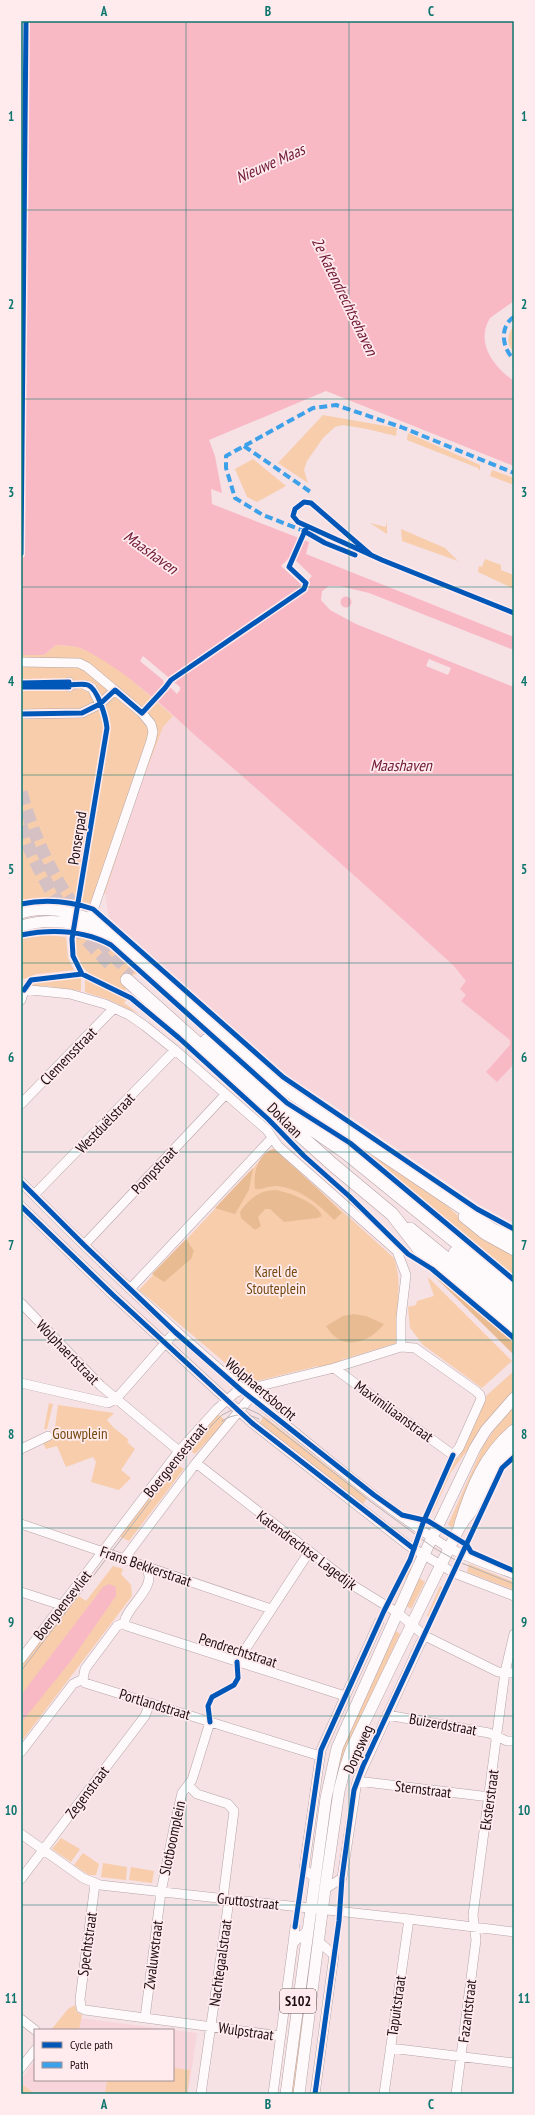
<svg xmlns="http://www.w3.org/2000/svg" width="535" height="2115" viewBox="0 0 535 2115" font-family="'PT Sans Narrow',sans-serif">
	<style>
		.built { fill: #f7d5da }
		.green { fill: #f7cdac }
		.forest { fill: #e9bb93 }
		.water { fill: #f8b9c5 }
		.pier { fill: #f6e1e4 }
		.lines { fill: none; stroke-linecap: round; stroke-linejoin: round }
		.ferry { stroke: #701934; stroke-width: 1; stroke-dasharray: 5 4; stroke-linecap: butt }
		.minor-tunnel { stroke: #d5c1c4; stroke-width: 9; stroke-dasharray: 9 4.5; stroke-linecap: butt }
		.highway-tunnel { stroke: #d5c1c4; stroke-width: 13; stroke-dasharray: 13 6; stroke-linecap: butt }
		.minor-casing { stroke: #b6a5a8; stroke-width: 10 }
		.major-casing { stroke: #b6a5a8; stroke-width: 12 }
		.highway-casing { stroke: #b6a5a8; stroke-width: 14 }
		.minor { stroke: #fefafb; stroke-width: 9 }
		.major { stroke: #fefafb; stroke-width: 11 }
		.highway { stroke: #fefafb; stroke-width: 13 }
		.tram { stroke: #b7b2b3; stroke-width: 1 }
		.quiet { stroke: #3da1ea; stroke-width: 4; stroke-dasharray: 8 4; stroke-linecap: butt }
		.cycleway-casing { stroke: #ffebee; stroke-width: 8 }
		.cycleway { stroke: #0057b8; stroke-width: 5 }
		.grid { fill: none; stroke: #0f766e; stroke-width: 1; stroke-opacity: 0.55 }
		.labels { text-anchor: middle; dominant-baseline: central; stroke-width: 3.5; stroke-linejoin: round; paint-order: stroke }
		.shield { fill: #ffebee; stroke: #605053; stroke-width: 1 }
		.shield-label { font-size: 14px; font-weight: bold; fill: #1c0d10 }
		.street-label { font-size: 15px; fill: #1c0d10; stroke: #ffebee }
		.park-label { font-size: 15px; fill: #75490f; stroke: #ffebee }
		.water-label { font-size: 16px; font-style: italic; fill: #701934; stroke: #ffebee }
		.neatline { fill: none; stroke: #0f766e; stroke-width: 1.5 }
		.grid-label { font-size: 13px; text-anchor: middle; font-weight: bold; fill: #0f766e }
	</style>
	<rect width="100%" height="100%" fill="#f6e1e4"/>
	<path class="built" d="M173 716 514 993V1224L480 1205 342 1111 285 1075 109 918 105 893 139 790 163 727Z
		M72 2017 171 2030H59Z
		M173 2030 197 2033 188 2094H21V2079L35 2061V2080H173Z"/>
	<path class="green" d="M514 326V352C506 345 507 333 514 326Z
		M323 415 397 428 396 436 367 429 343 425 335 427 323 438 307 461 304 470 308 483 278 463Z
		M408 433 480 465V471L478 468 407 440Z
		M253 459 286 486 257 502 247 497 235 469Z
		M492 470 514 478V485L490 476Z
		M387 520V534L370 523 386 527Z
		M401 529 445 548 458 561 402 541Z
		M485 559 501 565V570L514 575V589L478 572 479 566 482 567Z
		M56 645C65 646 75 645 83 649 117 663 146 693 173 716L163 727 139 790 105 893 93 909C69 901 46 899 21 904V655H44Z
		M42 903 69 905V910L28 905Z
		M66 925 65 930 47 929 21 933V929Z
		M48 935 66 937 68 958 74 970 37 974 21 980V939Z
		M75 935C103 938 119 954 139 973L130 976 125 992C97 978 71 972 75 935Z
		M81 977V991L45 986 29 987 34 982Z
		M85 978 127 999 124 1003 139 1014 107 999 85 992Z
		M351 1142 437 1197 473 1229 514 1255V1277Z
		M274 1149 394 1258C404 1286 394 1315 397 1343L341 1360 342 1362 319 1368 318 1366 249 1383 139 1290 270 1150Z
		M429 1278 512 1361 482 1388 423 1345 410 1328 408 1307 416 1305 417 1301 434 1296 428 1279Z
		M514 1371V1392L489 1421 451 1472 433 1512 429 1515 453 1461 459 1457 487 1395Z
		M49 1403 53 1404 47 1429H44Z
		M58 1405 114 1413 107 1420 113 1427 129 1440 127 1442 135 1449 121 1470 131 1478 119 1490 91 1482 96 1462 93 1457 66 1467 57 1446 46 1449 43 1443 54 1434Z
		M514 1405V1424L492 1444 481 1463 454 1528 448 1525 483 1446 502 1418Z
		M218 1414 226 1421 195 1454 187 1448Z
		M264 1416 365 1496 367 1498 363 1504 261 1424 260 1422Z
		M175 1463 184 1469 129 1541 119 1536Z
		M469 1564 514 1582V1590L467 1572Z
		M113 1566 123 1569 121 1574 131 1585 132 1596 21 1742V1666L76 1594 86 1601Z
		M408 1567 413 1569 410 1575 404 1580 395 1599Z
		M419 1578 425 1582 411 1609 407 1606Z
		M440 1586 445 1588 430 1618 427 1616Z
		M396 1631 400 1634 345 1751 321 1890H319L332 1788 342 1748Z
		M61 1838 80 1849 71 1862 52 1849Z
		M83 1853 99 1864 96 1875H89L74 1865Z
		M103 1863 127 1867 126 1880 101 1877Z
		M131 1867 154 1871 152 1883 129 1880Z
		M313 1927 316 1928 294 2094H291Z
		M75 2005 77 2012 82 2015 79 2030H51L68 2009Z
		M173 2068 190 2070 187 2094H105L107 2080H173Z
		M23 2085 35 2094H21Z"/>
	<path class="forest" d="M274 1149 318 1189 342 1213 334 1220C320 1205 298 1187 276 1186 269 1186 262 1190 255 1189 253 1175 257 1153 274 1149Z
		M253 1168 249 1190 235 1214 215 1208Z
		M274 1190C287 1191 318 1203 322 1216L317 1218 284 1222 270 1209H265L258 1217 261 1226 255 1230 241 1218 240 1212C249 1199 258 1191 274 1190Z
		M186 1239 194 1251 191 1259 164 1282 152 1274Z
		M430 1272 514 1342V1355Z
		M354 1314 366 1316 384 1324C374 1338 352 1349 337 1338 332 1335 329 1330 326 1326L343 1316Z"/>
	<path class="water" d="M21 21H514V301L490 318C475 343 494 367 514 381V466L326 391 209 440 215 456 222 493 211 489 212 504 309 542 306 554 514 637V650L369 593 340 586H329L322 591 321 600 330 610 356 624 514 687V1064L497 1082 486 1072 510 1045V1040L461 1001 466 995 460 989 466 981 454 966C374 893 293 820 211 749 171 715 132 674 85 650 76 645 65 646 56 645L44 655H21Z
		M340.5 602a5.5 5.5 0 1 1 11 0a5.5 5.5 0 1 1-11 0Z
		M109 1584 116 1587V1596L70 1662 21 1723V1695L103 1587Z"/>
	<path class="pier" d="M291 556 312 576 303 586 281 566Z
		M143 656 180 687V690L177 694 171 688H165L163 680 140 661Z
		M429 659 451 668 448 675 426 666Z"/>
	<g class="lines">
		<path class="ferry" d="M171 680 304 589 306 583"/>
		<path class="minor-tunnel" d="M69 685H85"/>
		<path class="highway-tunnel" d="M21 792C42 867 77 920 132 974
			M21 826C39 879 71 927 111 965"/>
		<g class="minor-casing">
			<path id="minor" d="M21 662 79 663 87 667 142 713 151 724 153 732 151 741 90 919
				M69 682V687
				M85 685 92 688 100 704
				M21 714 82 713 100 704 115 690
				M21 989 70 994 105 1004 129 1015 145 1026 175 1050 267 1130 278 1146 397 1251 406 1275 401 1317V1347
				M21 1000 24 990
				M21 1104 114 1008
				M21 1182C110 1274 204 1359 303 1439 349 1476 394 1514 444 1545 465 1557 491 1566 514 1574
				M34 1195 175 1050
				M21 1206 113 1295 252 1423 409 1546 454 1573 514 1596
				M84 1245 225 1095
				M130 1289 272 1138
				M21 1303 101 1386 179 1451
				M21 1383 108 1403 116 1399 175 1332
				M21 1449 48 1436
				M196 1463 354 1586 398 1613 425 1636 498 1672 514 1673
				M21 1524 271 1609
				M124 1559 196 1463 254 1393
				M21 1592 61 1605
				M124 1623 127 1626 345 1696
				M21 1659 179 1451 217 1409 235 1393 251 1386H260L334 1368 401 1347 415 1348 476 1391 480 1395 481 1399 459 1448 453 1455 334 1368
				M237 1662 309 1552
				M83 1679 85 1683 320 1756
				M387 1715 489 1733 507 1741H514
				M21 1752 73 1684 83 1679 85 1669 117 1626 124 1623C127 1605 159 1587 146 1567
				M357 1781 490 1797
				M189 1786 197 1794 228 1804 234 1811 223 1898
				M21 1834 83 1878 100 1885 409 1919 514 1932
				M315 1878 304 1869 321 1750 379 1622
				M21 1879 145 1716 150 1703
				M95 1884 80 1999 81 2008 85 2010 281 2036
				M325 1889 342 1878 357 1781 420 1644 425 1636
				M293 1943 295 1927
				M145 2018 161 1892 175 1823 182 1793 192 1780 210 1722
				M21 2019 35 2030
				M390 2048 514 2063
				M21 2068 35 2050
				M201 2094 229 1900
				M273 2094 293 1943 308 1930
				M315 2094 334 1955 319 1942
				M384 2094 409 1919
				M456 2094 476 1940 473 1915 505 1672 514 1634"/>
		</g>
		<g class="major-casing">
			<path id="major" d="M21 913C47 905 75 912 99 923L284 1089 449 1200 493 1229 514 1238
				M21 926C50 917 79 922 106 934
				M464 1217 485 1234 514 1250
				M286 2094 326 1798 337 1748 419 1565 475 1448 486 1430 514 1398
				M299 2094 325 1889 339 1791 345 1768 351 1750 388 1673 461 1524 471 1512 494 1466 514 1445"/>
		</g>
		<g class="highway-casing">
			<path id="highway" d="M127 980 332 1164 392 1214 420 1250 514 1329
				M207 1040 293 1116 345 1152 514 1289
				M410 1229 514 1314
				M455 1253 514 1302
				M461 1524C472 1488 485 1456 514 1431"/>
		</g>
		<use href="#minor" class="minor"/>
		<use href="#major" class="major"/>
		<use href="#highway" class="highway"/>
		<path class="tram" d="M222 1421C234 1413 247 1413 259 1419
			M21 1671 157 1492 212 1425 222 1415 234 1409 246 1408 259 1414 370 1501 434 1548 459 1562 514 1584"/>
		<path class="quiet" d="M514 317C499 326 502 349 514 359
			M244 446 312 493
			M305 529 304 531 263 515 235 498 226 468V456L313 408 336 405 401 427 514 473"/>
		<g class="cycleway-casing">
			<path id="cycleway" d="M304 531 325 543 355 555
				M21 554 26 21
				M371 555 311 503 304 502 295 509 293 516 298 522 382 560 514 613
				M21 683 69 682V687H21
				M69 685C75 685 82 683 88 685 98 689 106 718 107 728L72 939 73 956 82 974
				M21 714 82 713 100 704 115 690 142 713 165 688 171 680 304 589 306 583 289 567 307 526
				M21 904C46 899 69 901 93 909L283 1077 477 1209 514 1229
				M21 935C52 929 83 930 111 945L287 1103 350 1143 514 1280
				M24 990 31 980 82 974 131 998 179 1038 268 1119 304 1156 349 1196 408 1254 432 1269 514 1338
				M21 1182 84 1245 175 1332 241 1390 374 1495 402 1515 428 1521 467 1545 471 1552 514 1571
				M21 1206 113 1295 252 1423 414 1549
				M210 1722 208 1706 212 1697 234 1685 238 1678 237 1662
				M295 1927 321 1750 384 1611 410 1560 423 1523 453 1455
				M315 2094 339 1921 342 1878 354 1790 363 1766 502 1468 514 1457"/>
		</g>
		<use href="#cycleway" class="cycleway"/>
	</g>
	<path class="grid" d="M186 21V2094M349 21V2094M21 210H514M21 399H514M21 587H514M21 775H514M21 963H514M21 1152H514M21 1340H514M21 1528H514M21 1716H514M21 1905H514"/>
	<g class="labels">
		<rect class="shield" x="280" y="1989" width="36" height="24" rx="3"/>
		<g class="shield-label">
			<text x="298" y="2001">S102</text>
		</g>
		<g class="street-label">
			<text transform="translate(77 838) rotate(-81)">Ponserpad</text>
			<text transform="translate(68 1056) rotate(-46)">Clemensstraat</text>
			<text transform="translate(285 1120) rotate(45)">Doklaan</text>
			<text transform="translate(105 1123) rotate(-46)">Westduëlstraat</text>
			<text transform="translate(154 1170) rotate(-47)">Pompstraat</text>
			<text transform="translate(68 1352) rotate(46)">Wolphaertstraat</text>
			<text transform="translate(261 1389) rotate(40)">Wolphaertsbocht</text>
			<text transform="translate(394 1411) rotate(36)">Maximiliaanstraat</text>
			<text transform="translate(175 1460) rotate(-51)">Boergoensestraat</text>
			<text transform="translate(307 1550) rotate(37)">Katendrechtse Lagedijk</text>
			<text transform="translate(146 1566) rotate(19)">Frans Bekkerstraat</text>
			<text transform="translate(62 1605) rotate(-52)">Boergoensevliet</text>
			<text transform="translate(238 1650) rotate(18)">Pendrechtstraat</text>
			<text transform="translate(155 1704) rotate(17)">Portlandstraat</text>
			<text transform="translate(443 1724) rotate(10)">Buizerdstraat</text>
			<text transform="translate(358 1749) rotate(-66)">Dorpsweg</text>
			<text transform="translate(423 1789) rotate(7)">Sternstraat</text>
			<text transform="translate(87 1792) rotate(-53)">Zegenstraat</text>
			<text transform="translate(489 1800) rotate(-82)">Eksterstraat</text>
			<text transform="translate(172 1838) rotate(-78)">Slotboomplein</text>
			<text transform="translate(248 1901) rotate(6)">Gruttostraat</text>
			<text transform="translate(87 1944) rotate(-82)">Spechtstraat</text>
			<text transform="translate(153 1955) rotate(-83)">Zwaluwstraat</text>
			<text transform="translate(220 1963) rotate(-82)">Nachtegaalstraat</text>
			<text transform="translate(396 2006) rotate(-82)">Tapuitstraat</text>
			<text transform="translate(467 2011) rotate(-83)">Fazantstraat</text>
			<text transform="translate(246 2031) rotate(8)">Wulpstraat</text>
		</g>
		<g class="park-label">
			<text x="276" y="1271">Karel de<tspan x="276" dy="17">Stouteplein</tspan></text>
			<text x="80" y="1433">Gouwplein</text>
		</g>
		<g class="water-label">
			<text transform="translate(270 163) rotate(-24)">Nieuwe Maas</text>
			<text transform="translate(345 296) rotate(64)">2e Katendrechtsehaven</text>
			<text transform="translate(151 552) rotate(36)">Maashaven</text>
			<text x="401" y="765">Maashaven</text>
		</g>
	</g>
	<rect width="535" height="2115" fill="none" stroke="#ffebee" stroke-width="44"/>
	<rect x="34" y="2029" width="140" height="52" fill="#ffebee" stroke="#a49295"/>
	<rect x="42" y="2042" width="20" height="6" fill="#0057b8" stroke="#a49295"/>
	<text x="70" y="2049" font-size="12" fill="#1c0d10">Cycle path</text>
	<rect x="42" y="2062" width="20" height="6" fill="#3da1ea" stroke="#a49295"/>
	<text x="70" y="2069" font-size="12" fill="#1c0d10">Path</text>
	<rect x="22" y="22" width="491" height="2071" class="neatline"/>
	<g class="grid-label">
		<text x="104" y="16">A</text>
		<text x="268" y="16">B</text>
		<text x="431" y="16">C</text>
		<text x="11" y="121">1</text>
		<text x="524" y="121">1</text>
		<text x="11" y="309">2</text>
		<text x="524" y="309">2</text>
		<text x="11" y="497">3</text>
		<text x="524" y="497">3</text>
		<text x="11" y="686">4</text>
		<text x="524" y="686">4</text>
		<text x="11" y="874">5</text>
		<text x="524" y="874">5</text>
		<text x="11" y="1062">6</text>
		<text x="524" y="1062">6</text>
		<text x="11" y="1250">7</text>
		<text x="524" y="1250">7</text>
		<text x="11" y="1439">8</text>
		<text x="524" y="1439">8</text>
		<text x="11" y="1627">9</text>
		<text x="524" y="1627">9</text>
		<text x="11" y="1815">10</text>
		<text x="524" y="1815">10</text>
		<text x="11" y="2003">11</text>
		<text x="524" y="2003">11</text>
		<text x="104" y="2109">A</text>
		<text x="268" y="2109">B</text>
		<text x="431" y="2109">C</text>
	</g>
</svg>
